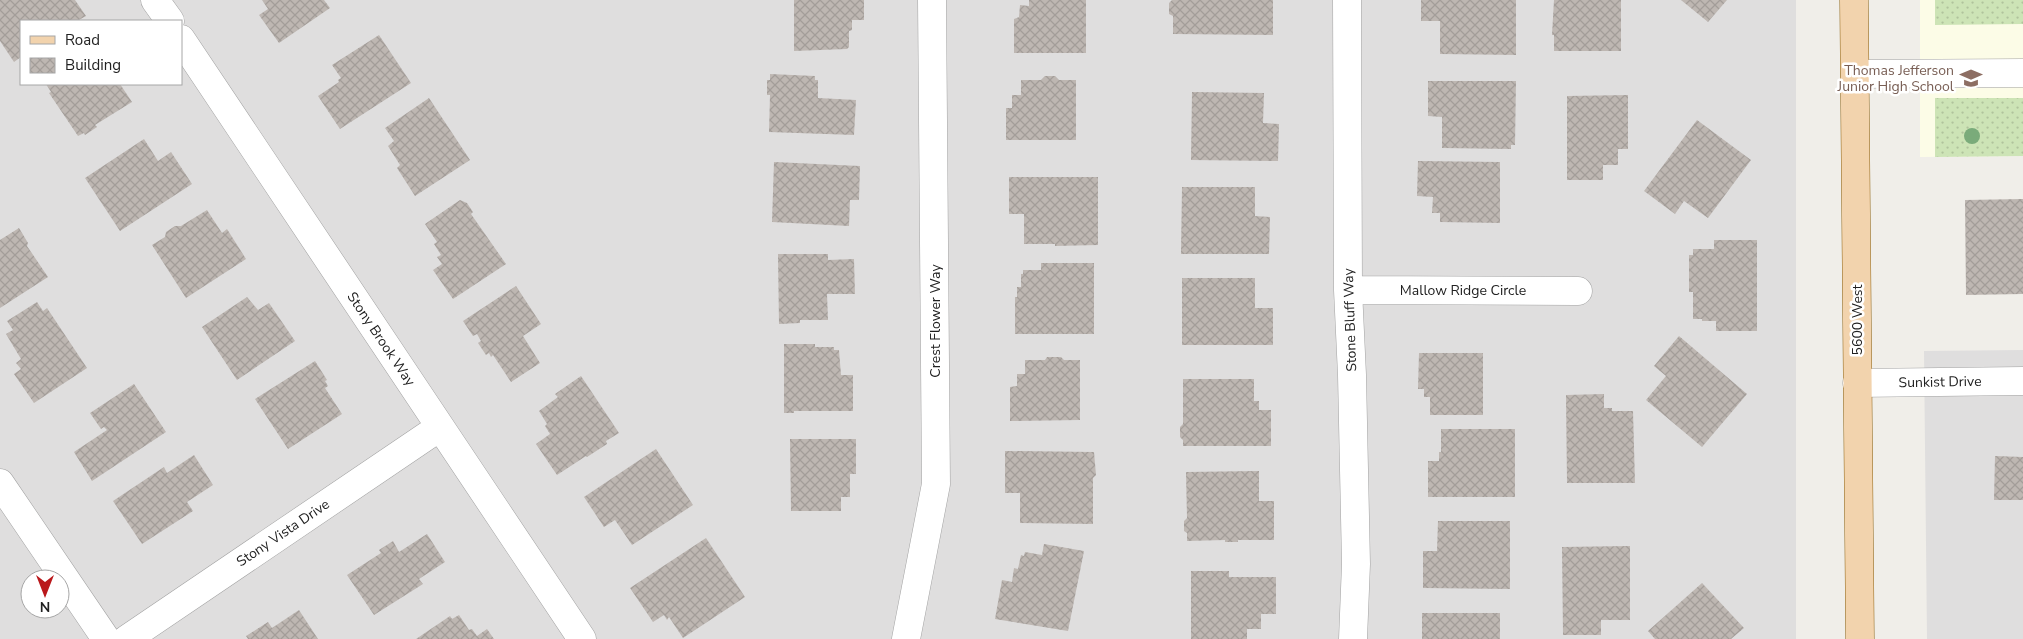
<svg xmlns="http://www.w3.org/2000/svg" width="2023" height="639" viewBox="0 0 2023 639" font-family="'Nunito Sans',sans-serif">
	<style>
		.residential { fill: #dfdede; fill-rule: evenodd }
		.education { fill: #fcfce7 }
		.grass { fill: url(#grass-dots) }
		.building { fill: url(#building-cross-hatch) }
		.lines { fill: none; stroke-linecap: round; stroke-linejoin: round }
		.minor-casing { stroke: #a2a2a2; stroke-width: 29 }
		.major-casing { stroke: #8c6212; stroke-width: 29 }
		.minor { stroke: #fff; stroke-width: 28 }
		.major { stroke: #f2d3ad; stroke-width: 28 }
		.tree { fill: #7aab7a }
		.labels { text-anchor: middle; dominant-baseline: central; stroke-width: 5; stroke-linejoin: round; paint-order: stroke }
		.education-label { font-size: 14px; fill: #785e54; stroke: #fff; text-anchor: end }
		.street-label { font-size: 14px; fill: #212121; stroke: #fff }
	</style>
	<defs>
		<pattern id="grass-dots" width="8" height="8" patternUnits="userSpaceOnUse" patternTransform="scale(1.25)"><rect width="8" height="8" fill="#cde4b6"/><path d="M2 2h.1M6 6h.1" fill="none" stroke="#b0c39c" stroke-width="1.8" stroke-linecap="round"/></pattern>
		<pattern id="building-cross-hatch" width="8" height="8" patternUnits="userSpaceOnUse" patternTransform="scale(1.25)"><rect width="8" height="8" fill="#beb7b2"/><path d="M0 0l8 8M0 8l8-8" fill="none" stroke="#a39d99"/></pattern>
	</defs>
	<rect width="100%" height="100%" fill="#f0eee9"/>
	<path class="residential" d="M0 0H1796V639H0ZM21 21H181V84H21ZM30 579H60V609H30Z
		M2023 350V639H1927L1924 351Z"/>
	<path class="education" d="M1920 0H2023V156L1920 157Z"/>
	<path class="grass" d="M1935 0H2023V24L1935 25Z
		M1935 98H2023V156L1935 157Z"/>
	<path class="building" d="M0 0H75L86 16 77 21H21V57L14 62 0 41Z
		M262 0H324L330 8 279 43 259 15 268 9Z
		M794 0H864V20H852V30L849 31V47L847 49 794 51Z
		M1029 0H1086V53H1014V19L1019 17 1020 5 1029 6Z
		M1172 0H1273V35L1173 34V16L1169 14V3Z
		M1421 0H1516V55L1440 54V21H1421Z
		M1554 0H1621V51H1554V35H1552Z
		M1681 0H1727L1708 22Z
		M379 35 411 83 340 129 318 96 339 82 338 80 341 78 332 65Z
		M770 74 815 76V80H818V98L856 100 854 135 769 132 770 95H767V80H770Z
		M1045 76H1055L1059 80H1076V140H1006V108H1012V95H1021V80H1041Z
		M1428 81H1516L1515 145H1511V149L1442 148V117L1428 116Z
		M46 84H120L132 102 95 125 97 127 85 135 84 133 78 136 49 93 51 92Z
		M1192 92 1264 93 1263 123 1279 124 1278 161 1191 160Z
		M1628 95V149H1618V165H1603V180H1567V96Z
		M429 98 470 160 415 196 397 168 400 165 388 146 394 141 385 128Z
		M1697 120 1751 160 1708 218 1684 201 1675 214 1644 191Z
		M144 139 158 161 171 152 192 184 120 231 85 178Z
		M1418 161 1500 162V223L1440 222V213H1432L1433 197 1417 196Z
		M774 162 860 166 859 200H850L849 226 772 222Z
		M1009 177H1098V245L1055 246V244H1024V214H1009Z
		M1182 187H1255V216L1270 217 1269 254H1181Z
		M2023 199V294L1966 295 1965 200Z
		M460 200 467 203 473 212 471 214 506 264 453 299 433 270 442 264 437 257 441 255 434 244 437 242 425 224Z
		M207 210 222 233 227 229 246 259 186 298 152 245 165 237 166 232 175 226H181Z
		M19 228 28 243 27 246 48 277 0 308V240Z
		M1714 240H1757V331H1716V321H1702V319H1693V292H1689V255H1693V249H1714Z
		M778 254H828V260L854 259 855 294H827L828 320H800V323L779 324Z
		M1041 263H1094V334H1015V297H1017V287H1021V274H1023V270H1041Z
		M1182 278H1255V308H1273V345H1182Z
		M516 286 541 324 523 336 540 363 511 382 493 355 491 357 489 353 486 355 478 343 481 341 477 334 473 336 463 321Z
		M247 297 258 310 269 303 295 341 237 380 202 327Z
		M37 302 43 311 47 308 87 368 34 403 14 374 21 369 16 363 21 359 6 334 13 330 7 321Z
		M1679 336 1747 394 1702 447 1646 400 1666 376 1654 366Z
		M784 344H815V347H834V350H839L841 375H853V411H794V413H784Z
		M1419 353H1483V415H1430V397H1424V389H1418Z
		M1047 357H1061L1064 360H1080V420L1010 421V387L1017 386V374H1025V360H1045Z
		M315 361 327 380 325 381 328 386 325 388 342 414 288 449 255 399Z
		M581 376 619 433 606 441 607 444 587 457 586 456 557 475 536 444 550 434 545 426 547 424 539 411 558 397 555 394Z
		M1183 379H1254V401H1259V410H1271V446H1183V440L1180 437V427L1183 424Z
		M134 384 166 432 92 481 74 452 107 430 104 427 101 429 90 413Z
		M1604 394V408H1612V411H1633L1635 483H1567L1566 395Z
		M1441 429H1515V497H1428V461H1439V452H1441Z
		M790 439H856V474H850V497H841V511H791Z
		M656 449 693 505 632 545 615 520 604 527 584 497Z
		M1005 451 1094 452 1096 475 1093 478V524L1020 523V493H1005Z
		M194 455 213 485 187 502 193 511 142 544 113 501 164 467 167 473Z
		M1995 456 2023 457V500H1994Z
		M1259 471V501H1274V540H1238V542H1225V540L1187 541V533L1184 531V521L1187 518 1186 472Z
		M1438 521H1510V589L1423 588V551H1437Z
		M427 534 445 562 419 579 423 584 374 615 347 575 381 553 379 550 393 541 399 552Z
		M706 538 745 597 683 638 669 617 667 620 664 615 653 622 630 588Z
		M1044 544 1084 551 1068 631 995 619 1002 580 1012 582 1014 568 1018 569 1021 555 1024 556 1025 552 1042 555Z
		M1630 546V620H1601V635H1563L1562 547Z
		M1191 571H1229V577H1276V614H1261V629H1247V639H1191Z
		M1702 583 1744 628 1731 639H1655L1648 631Z
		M299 610 318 639H248L246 636 268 622 272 628Z
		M1422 613H1500V639H1422Z
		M459 615 469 630 472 629 477 636 487 629 494 639H416L450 616 452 619Z"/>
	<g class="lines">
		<g class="minor-casing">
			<path id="minor" d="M155 0 170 21
				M1347 0 1348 290 1352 375 1356 564 1353 639
				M181 39 582 639
				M1855 74 2023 73
				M1348 290 1578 291
				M1857 383 2023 381
				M0 483 106 639
				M127 639 440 427
				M906 639 936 484 932 0"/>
		</g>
		<g class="major-casing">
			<path id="major" d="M1854 0 1860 639"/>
		</g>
		<use href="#minor" class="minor"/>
		<use href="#major" class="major"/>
	</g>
	<circle class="tree" cx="1972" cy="136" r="8"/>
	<defs>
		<g id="school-bare" transform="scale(1.725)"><path d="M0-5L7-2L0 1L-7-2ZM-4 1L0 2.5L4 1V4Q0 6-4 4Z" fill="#8d6e63" stroke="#fff" stroke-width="2.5" paint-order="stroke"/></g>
	</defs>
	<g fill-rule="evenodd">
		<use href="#school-bare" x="1971" y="78"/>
	</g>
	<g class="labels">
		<g class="education-label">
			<text x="1954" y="70">Thomas Jefferson<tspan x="1954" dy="16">Junior High School</tspan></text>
		</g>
		<g class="street-label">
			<text x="1463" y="290">Mallow Ridge Circle</text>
			<text transform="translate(1350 320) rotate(-92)">Stone Bluff Way</text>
			<text transform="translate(1857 320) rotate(-90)">5600 West</text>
			<text transform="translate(935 321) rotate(-90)">Crest Flower Way</text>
			<text transform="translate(381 339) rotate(56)">Stony Brook Way</text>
			<text transform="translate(1940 382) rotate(-1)">Sunkist Drive</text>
			<text transform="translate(283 533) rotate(-34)">Stony Vista Drive</text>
		</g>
	</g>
	<rect x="20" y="20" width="162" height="65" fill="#ffffff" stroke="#a6a6a6"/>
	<rect x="30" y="36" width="25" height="8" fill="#f2d3ad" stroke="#a6a6a6"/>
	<text x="65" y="45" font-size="15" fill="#212121">Road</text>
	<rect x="30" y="58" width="25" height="15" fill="url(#building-cross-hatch)" stroke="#a6a6a6"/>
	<text x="65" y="70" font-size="15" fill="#212121">Building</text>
	<g transform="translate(45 594) rotate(180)"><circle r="24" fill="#ffffff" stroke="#a6a6a6"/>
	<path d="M0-4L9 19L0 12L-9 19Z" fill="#ba181b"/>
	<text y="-8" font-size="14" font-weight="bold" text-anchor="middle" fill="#212121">N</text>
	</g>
</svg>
